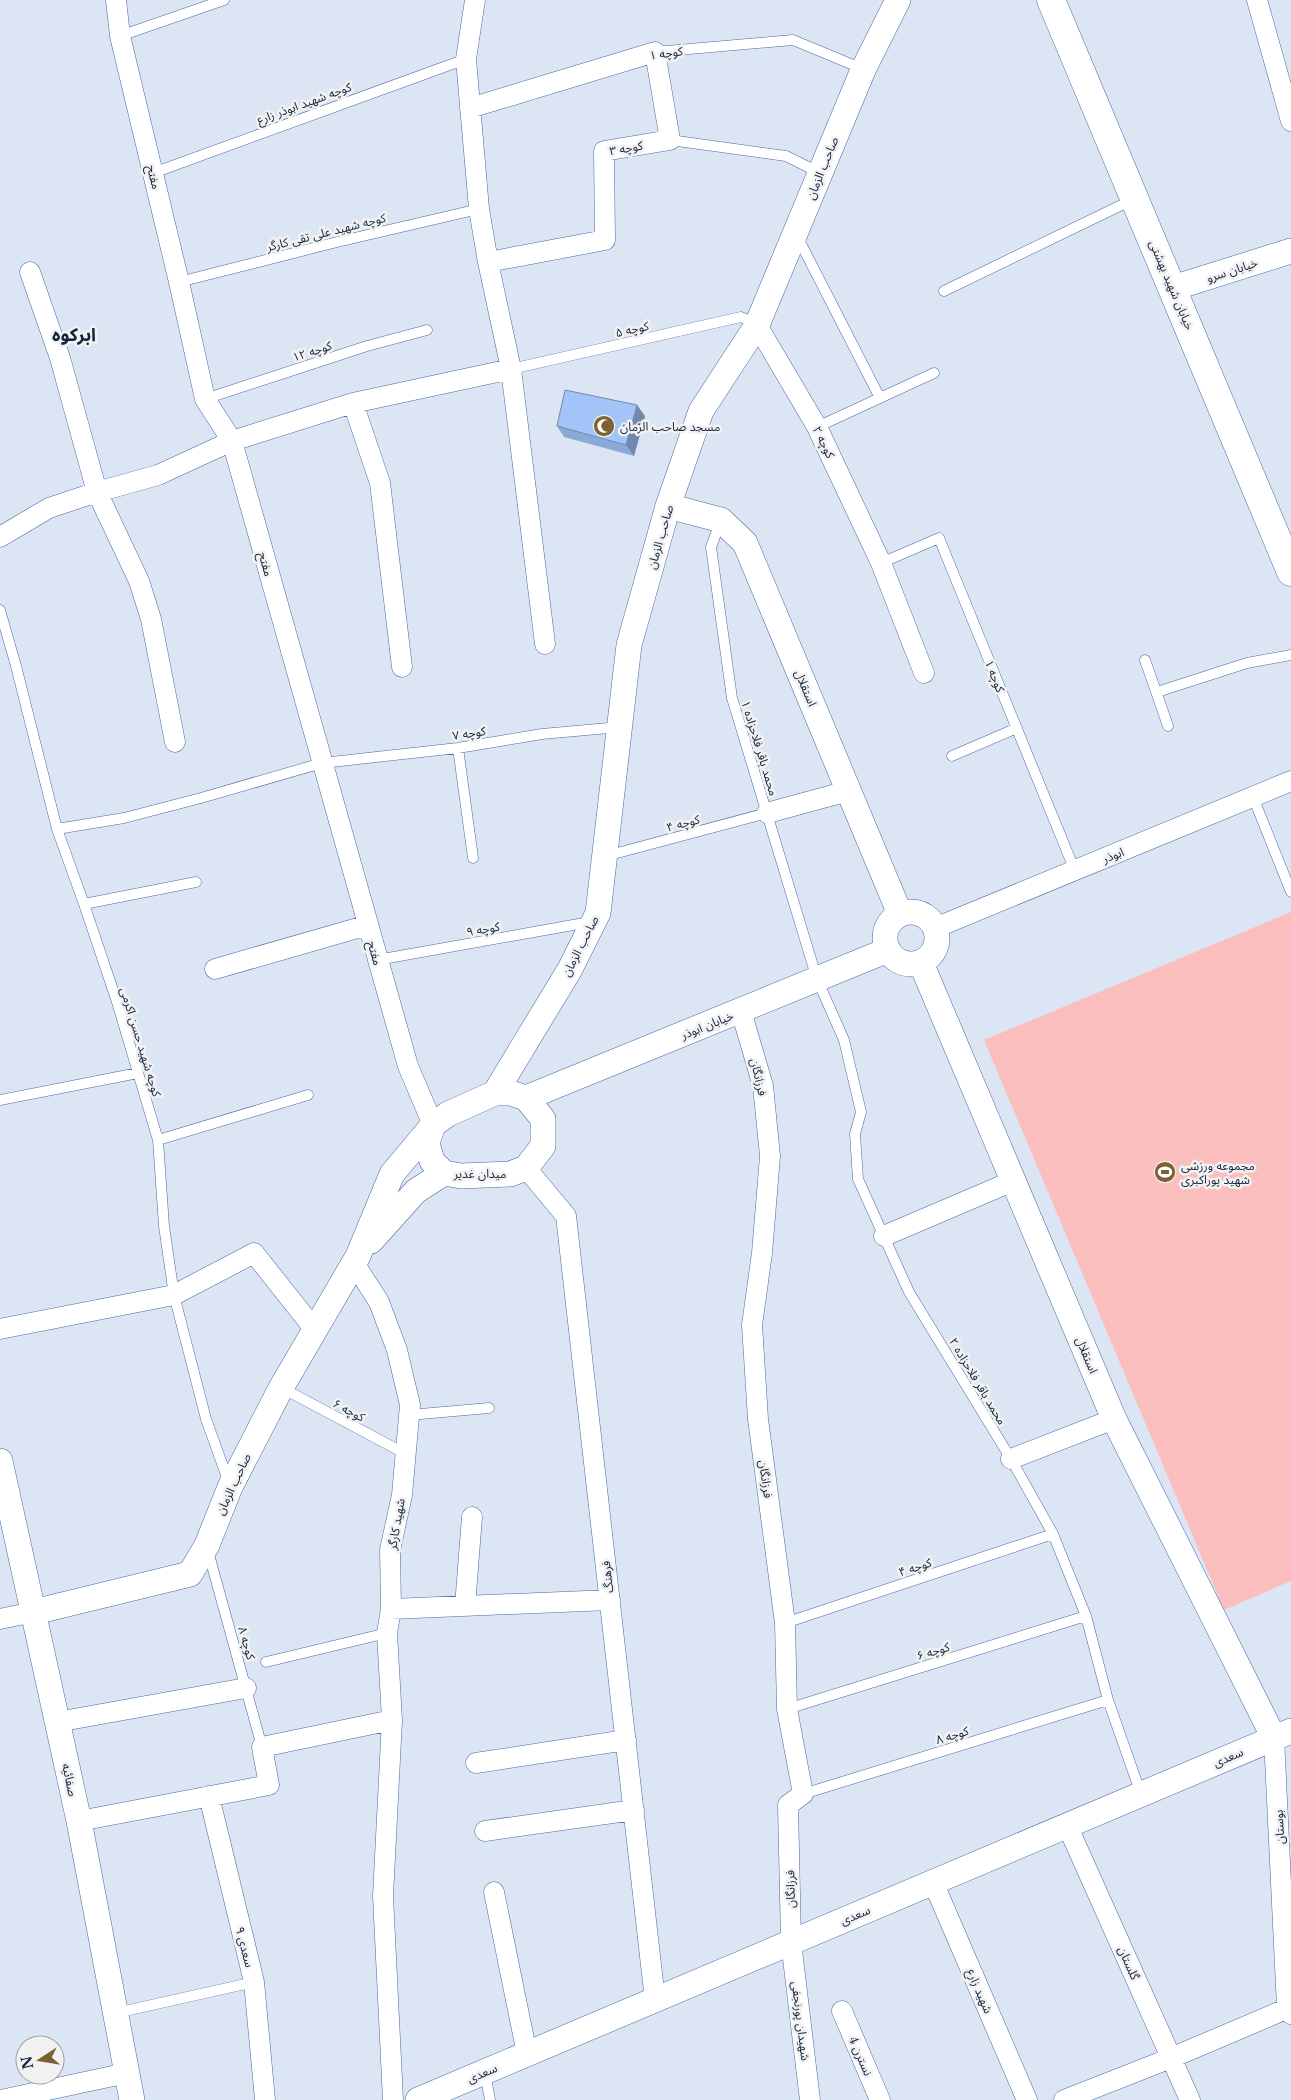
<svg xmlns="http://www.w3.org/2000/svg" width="1291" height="2100" viewBox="0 0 1291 2100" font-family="'Libre Baskerville','Noto Sans Arabic',serif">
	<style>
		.green { fill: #fbbebe }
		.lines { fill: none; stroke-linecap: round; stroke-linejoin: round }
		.service-casing { stroke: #446ba6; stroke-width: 11 }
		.minor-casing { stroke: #446ba6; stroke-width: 21 }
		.tertiary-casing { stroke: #446ba6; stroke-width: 26 }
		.secondary-casing { stroke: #446ba6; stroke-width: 29 }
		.service { stroke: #fff; stroke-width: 10 }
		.minor { stroke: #fff; stroke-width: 20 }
		.tertiary { stroke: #fff; stroke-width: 25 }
		.secondary { stroke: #fff; stroke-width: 28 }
		.wall { fill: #8ba9d5 }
		.shaded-wall { fill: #7189ae }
		.building { fill: #a2c4f8; stroke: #7189ae }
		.labels { text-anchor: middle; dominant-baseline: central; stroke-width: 5; stroke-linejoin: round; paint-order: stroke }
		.street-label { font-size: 12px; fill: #13243d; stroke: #f2f2f2 }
		.poi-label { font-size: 12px; fill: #13243d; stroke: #f2f2f2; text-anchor: start }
		.district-label { font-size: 18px; font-weight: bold; fill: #13243d; stroke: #f2f2f2 }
	</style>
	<rect width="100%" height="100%" fill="#dce5f3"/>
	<path class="green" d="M1291 912V1581L1224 1610 984 1040Z"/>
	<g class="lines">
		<g class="service-casing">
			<path id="service" d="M120 36 224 0
				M655 52 793 40 863 69
				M670 140 786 156 820 173
				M153 173 466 59
				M797 236 880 398
				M179 282 337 242 479 209
				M944 291 1134 199
				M511 369 741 317 757 324
				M205 399 367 346 427 330
				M817 427 934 373
				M721 520 711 547 732 698 817 979 844 1040 861 1112 855 1134 858 1179 909 1292 1011 1459 1053 1534 1086 1616 1108 1700 1141 1794
				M881 563 939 538 1075 871
				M0 610 16 666 57 829 84 904 117 1002 158 1140 164 1226 174 1295 206 1419 229 1483
				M1145 660 1168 726
				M1157 692 1247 663 1291 655
				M458 748 473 858
				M952 756 1017 728
				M1253 797 1291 892
				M57 829 124 818 201 798 322 763 458 748 542 734 620 727
				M606 856 767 813
				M84 904 196 882
				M377 960 590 922
				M0 1100 138 1073
				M158 1140 308 1095
				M282 1388 404 1453
				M409 1415 489 1408
				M208 1551 262 1747
				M785 1623 1053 1534
				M266 1662 387 1633
				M787 1709 1086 1616
				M803 1794 1108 1700
				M116 2013 254 1982
				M485 2073 490 2100"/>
		</g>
		<g class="minor-casing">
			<path id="minor" d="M116 0 120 36 179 282 205 399 232 441 408 1066 433 1125
				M475 0 466 59 479 209 488 262 511 369 545 644
				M1257 0 1291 121
				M470 108 655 52 670 140 604 151 605 240 488 262
				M30 272 60 358 97 492 139 581 151 619 175 742
				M757 325 817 427 881 563 924 673
				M353 403 380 483 402 667
				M0 537 49 508 97 492 158 475 232 441 353 403 511 369
				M767 813 848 791
				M935 928 1291 781
				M215 969 368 925
				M741 1011 763 1086 770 1156 762 1253 752 1325 758 1419 785 1623 787 1709 803 1794 788 1805 791 1942 810 2100
				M526 1168 566 1216 655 2000
				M884 1236 1013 1181
				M354 1263 379 1302 397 1350 410 1405 402 1495 390 1550 391 1609 610 1600
				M0 1329 174 1295 254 1253 315 1330
				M1011 1459 1114 1419
				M465 1606 472 1517
				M0 1619 34 1612
				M392 1720 383 1896 393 2100
				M57 1722 246 1688
				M1274 1738 1287 2007 1291 2014
				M476 1763 626 1740
				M209 1796 254 1982 265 2100
				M79 1821 269 1785 262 1747 392 1720 387 1633 391 1609
				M1067 1825 1190 2100
				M485 1831 634 1810
				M933 1882 1027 2100
				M494 1892 527 2054
				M842 2011 880 2100
				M1 2100 127 2073
				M1064 2100 1171 2058 1291 2007"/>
		</g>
		<g class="tertiary-casing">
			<path id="tertiary" d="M1173 288 1291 251
				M668 506 721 520 745 543 900 914
				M885 938a26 26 0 1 1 52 0a26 26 0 1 1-52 0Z
				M921 963 1114 1419 1274 1738
				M495 1093 570 969 598 913 629 645 668 506 701 411 757 325 863 70 898 0
				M495 1093H511L526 1098 543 1119V1146L526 1168 510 1174 461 1176 444 1173 432 1161 427 1143 433 1125 448 1114Z
				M526 1098 888 950
				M371 1241 416 1191 444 1173
				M0 1461 79 1821 132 2100
				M34 1612 190 1574 207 1545 230 1487 281 1388 358 1256 392 1174 433 1125
				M418 2100 1291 1731"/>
		</g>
		<g class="secondary-casing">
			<path id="secondary" d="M1051 0 1291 572"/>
		</g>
		<use href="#service" class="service"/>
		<use href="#minor" class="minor"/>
		<use href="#tertiary" class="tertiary"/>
		<use href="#secondary" class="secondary"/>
	</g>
	<path class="wall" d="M645 416 634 456 564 437 557 426Z"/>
	<path class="shaded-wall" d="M637 405 645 416 634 456 626 445Z"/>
	<path class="building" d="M565 390 637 405 626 445 557 426Z"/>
	<defs>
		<g id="mosque-disc" transform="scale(1.125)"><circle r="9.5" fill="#7c6133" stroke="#f2f2f2"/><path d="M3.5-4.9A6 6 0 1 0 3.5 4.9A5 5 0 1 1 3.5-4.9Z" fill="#fff"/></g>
		<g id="stadium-disc" transform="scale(1.125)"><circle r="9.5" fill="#7c6133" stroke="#f2f2f2"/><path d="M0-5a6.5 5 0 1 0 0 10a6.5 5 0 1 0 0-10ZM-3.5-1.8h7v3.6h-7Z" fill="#fff"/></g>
	</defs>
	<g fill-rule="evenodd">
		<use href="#mosque-disc" x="604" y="426"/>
		<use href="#stadium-disc" x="1165" y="1172"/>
	</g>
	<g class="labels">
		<g class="street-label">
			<text transform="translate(666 53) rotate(-8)">کوچه ۱</text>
			<text transform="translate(304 103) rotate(-20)">کوچه شهید ابوذر زارع</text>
			<text transform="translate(626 148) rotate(-10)">کوچه ۳</text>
			<text transform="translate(822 168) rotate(-68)">صاحب الزمان</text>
			<text transform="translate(154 177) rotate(76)">مفتح</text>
			<text transform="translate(326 232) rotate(-14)">کوچه شهید علی تقی کارگر</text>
			<text transform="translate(1232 270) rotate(-18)">خیابان سرو</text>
			<text transform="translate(1172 285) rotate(67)">خیابان شهید بهشتی</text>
			<text transform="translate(632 329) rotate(-13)">کوچه ۵</text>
			<text transform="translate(312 351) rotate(-18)">کوچه ۱۲</text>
			<text transform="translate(824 442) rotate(64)">کوچه ۲</text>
			<text transform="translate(660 537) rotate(-74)">صاحب الزمان</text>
			<text transform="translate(266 564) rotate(74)">مفتح</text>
			<text transform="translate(995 676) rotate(68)">کوچه ۱</text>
			<text transform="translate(806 688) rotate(67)">استقلال</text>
			<text transform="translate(469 733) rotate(-9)">کوچه ۷</text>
			<text transform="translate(760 748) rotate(73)">محمد باقر فلاحزاده ۱</text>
			<text transform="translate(683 823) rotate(-15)">کوچه ۴</text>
			<text transform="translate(1113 855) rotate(-22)">ابوذر</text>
			<text transform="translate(483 929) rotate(-10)">کوچه ۹</text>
			<text transform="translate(580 946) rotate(-63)">صاحب الزمان</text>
			<text transform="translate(375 953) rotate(74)">مفتح</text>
			<text transform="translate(707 1025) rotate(-22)">خیابان ابوذر</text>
			<text transform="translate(141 1042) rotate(73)">کوچه شهید حسن اکرمی</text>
			<text transform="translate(759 1077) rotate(77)">فرزانگان</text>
			<text x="480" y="1173">میدان غدیر</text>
			<text transform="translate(1087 1355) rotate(67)">استقلال</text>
			<text transform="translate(978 1381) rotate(59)">محمد باقر فلاحزاده ۲</text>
			<text transform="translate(349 1410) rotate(28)">کوچه ۶</text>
			<text transform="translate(766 1479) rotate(82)">فرزانگان</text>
			<text transform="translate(233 1484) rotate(-65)">صاحب الزمان</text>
			<text transform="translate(396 1524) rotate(-80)">شهید کارگر</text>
			<text transform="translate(915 1567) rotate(-18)">کوچه ۴</text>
			<text transform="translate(607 1577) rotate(-96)">فرهنگ</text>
			<text transform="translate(247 1643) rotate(74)">کوچه ۸</text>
			<text transform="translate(933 1651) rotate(-17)">کوچه ۶</text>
			<text transform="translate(952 1735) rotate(-17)">کوچه ۸</text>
			<text transform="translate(1228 1757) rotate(-23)">سعدی</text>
			<text transform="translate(70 1780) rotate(78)">صفائیه</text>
			<text transform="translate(1279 1827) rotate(-93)">بوستان</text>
			<text transform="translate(790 1889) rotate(-91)">فرزانگان</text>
			<text transform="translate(855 1915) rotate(-23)">سعدی</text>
			<text transform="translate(245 1947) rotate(76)">سعدی ۹</text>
			<text transform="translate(1129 1963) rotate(66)">گلستان</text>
			<text transform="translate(980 1991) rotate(67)">شهید زارع</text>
			<text transform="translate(801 2021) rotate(83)">شهیدان پورنجفی</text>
			<text transform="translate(861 2056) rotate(67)">نسترن 4</text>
			<text transform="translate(482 2073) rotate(-23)">سعدی</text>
		</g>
		<g class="poi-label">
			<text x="620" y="426">مسجد صاحب الزمان</text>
			<text x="1181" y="1165">مجموعه ورزشی<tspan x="1181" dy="14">شهید پوراکبری</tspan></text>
		</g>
		<g class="district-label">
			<text x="74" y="335">ابرکوه</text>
		</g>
	</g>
	<g transform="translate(40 2060) rotate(258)"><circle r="24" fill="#f2f2f2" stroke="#99a0aa"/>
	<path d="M0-4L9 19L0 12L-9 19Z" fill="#7c6133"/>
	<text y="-8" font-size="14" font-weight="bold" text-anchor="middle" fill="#13243d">N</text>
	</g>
</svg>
